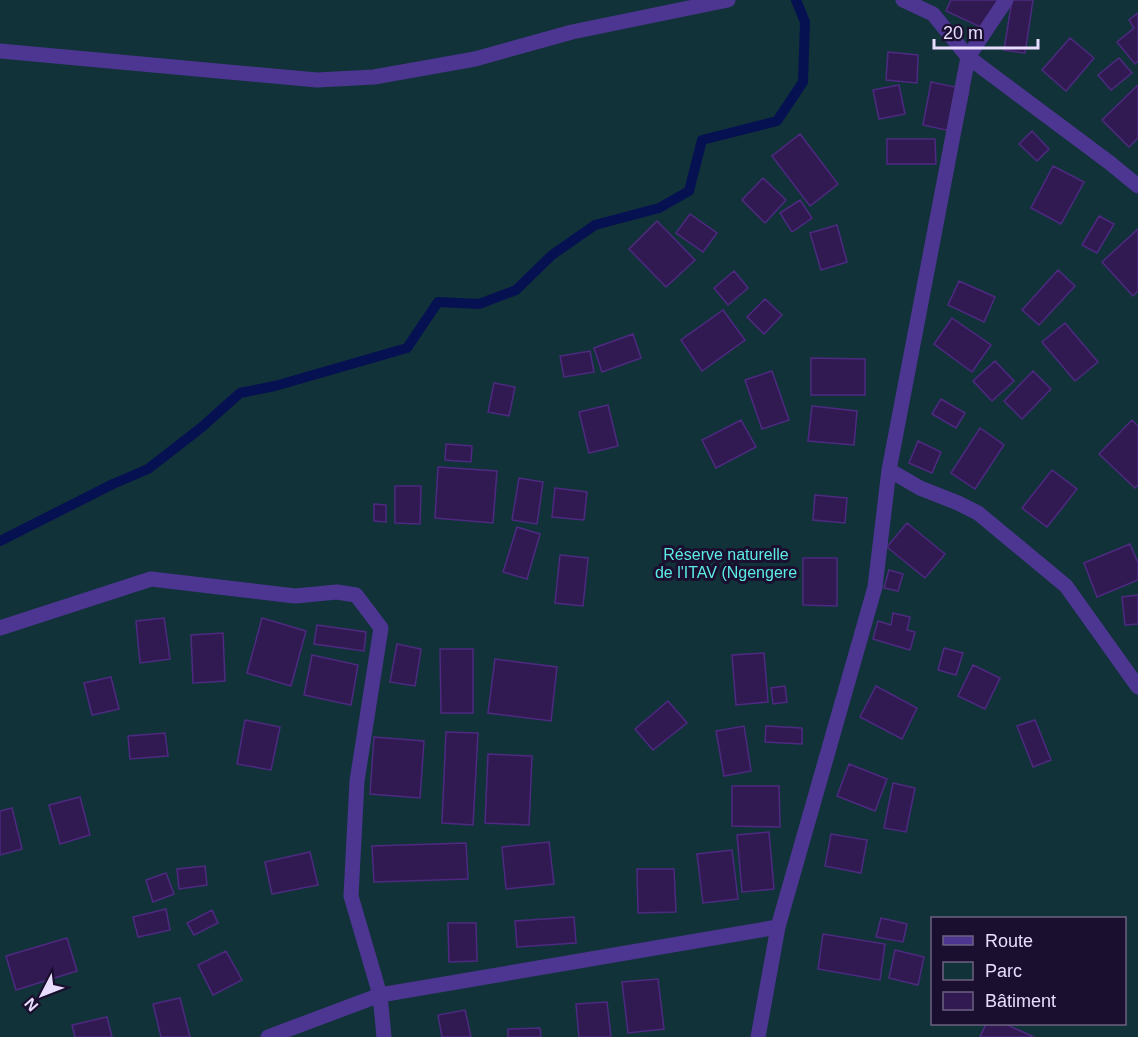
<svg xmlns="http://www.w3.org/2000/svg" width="1138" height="1037" viewBox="0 0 1138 1037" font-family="Helvetica,sans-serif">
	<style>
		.green { fill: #12323a; fill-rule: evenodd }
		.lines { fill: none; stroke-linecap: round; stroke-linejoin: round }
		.stream { stroke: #061151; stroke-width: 10 }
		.building { fill: #311a52; stroke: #4d2980; stroke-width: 1.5 }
		.minor { stroke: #4d3692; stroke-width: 15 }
		.labels { text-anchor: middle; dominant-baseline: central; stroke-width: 6; stroke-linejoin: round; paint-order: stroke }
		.park-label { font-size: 16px; fill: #5cece6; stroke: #1b0f2f }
	</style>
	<rect width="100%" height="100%" fill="#1b0f2f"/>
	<path class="green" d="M0 0H1138V1037H0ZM932 918H1124V1024H932Z"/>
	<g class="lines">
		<path class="stream" d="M0 541 113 484 148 469 202 427 240 393 275 386 407 348 438 302 479 304 516 290 552 255 595 225 659 208 689 191 702 140 777 121 803 82 805 22 796 0"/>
	</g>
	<path class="building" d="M951 0H1001L987 30 946 11Z
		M1012 0H1033L1025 53 1004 50Z
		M1138 13V61L1135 64 1117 42 1134 28 1129 20Z
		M1070 38 1094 58 1066 91 1042 70Z
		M888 52 918 55 917 83 886 80Z
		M1119 58 1132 73 1111 90 1098 75Z
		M931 82 969 90 960 133 923 125Z
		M899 85 905 114 879 119 873 90Z
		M1138 85V138L1129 147 1102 120Z
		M1032 131 1049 149 1037 161 1019 144Z
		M800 134 838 184 810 206 772 156Z
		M887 139H935L936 164H887Z
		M1053 166 1084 182 1061 224 1031 208Z
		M763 178 786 200 765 223 742 200Z
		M800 200 812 218 792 232 780 213Z
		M690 214 717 233 703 252 676 233Z
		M1099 216 1114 224 1097 253 1082 245Z
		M657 221 695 260 666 287 629 249Z
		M837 225 847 262 821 270 810 233Z
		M1138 229V291L1133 296 1102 262Z
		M1058 270 1075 286 1039 325 1022 310Z
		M734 271 748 288 728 305 714 288Z
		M959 281 995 297 984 322 948 305Z
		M765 299 782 315 764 334 747 317Z
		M723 310 745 340 702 371 681 340Z
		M952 318 991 345 972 372 934 344Z
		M1065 323 1098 362 1075 381 1042 342Z
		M633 334 641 358 602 372 594 348Z
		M590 351 594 372 564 377 560 356Z
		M811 358 865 359V395H811Z
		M995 361 1014 381 992 401 973 381Z
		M772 371 789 420 762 429 745 380Z
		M1033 371 1051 389 1022 419 1004 401Z
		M494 383 515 387 509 416 488 412Z
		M941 399 965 413 956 428 932 414Z
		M608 405 618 446 589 453 579 412Z
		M812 406 857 411 854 445 808 441Z
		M741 420 756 447 716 468 702 440Z
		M1132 420 1138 426V485L1135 488 1099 454Z
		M980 428 1004 445 975 489 951 473Z
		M918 441 941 452 932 473 909 463Z
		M446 444 472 446 471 462 445 460Z
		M438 467 497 471 493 523 435 518Z
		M1052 470 1077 489 1047 527 1022 508Z
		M519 478 543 482 537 524 512 520Z
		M395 486H421L420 524 395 523Z
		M555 488 587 492 584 520 552 517Z
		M815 495 847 498 845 523 813 520Z
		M374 504 386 505V522L374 521Z
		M907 523 945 554 925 578 887 547Z
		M517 527 540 534 527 579 503 572Z
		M1130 544 1138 563V580L1097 597 1084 563Z
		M560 555 588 558 583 606 555 603Z
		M803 558H837V606L803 605Z
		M889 570 903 574 898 591 884 588Z
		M1138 595V624L1125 625 1122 597Z
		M893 613 910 617 907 630 915 632 910 650 873 639 878 621 891 625Z
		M164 618 170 659 140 663 136 621Z
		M262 618 306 631 291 686 247 673Z
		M317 625 366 632 364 651 314 644Z
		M223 633 225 681 193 683 191 635Z
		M397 644 421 649 415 686 390 682Z
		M944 648 963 653 956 675 938 670Z
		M440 649H473V713H441Z
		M764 653 768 702 736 705 732 655Z
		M312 655 358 665 351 705 304 695Z
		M495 659 557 667 551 721 488 713Z
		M973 665 1000 678 985 709 958 696Z
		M111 677 119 709 92 715 84 683Z
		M785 686 787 702 773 704 771 688Z
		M876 686 917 708 902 739 860 717Z
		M668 701 687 723 653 750 635 729Z
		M245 720 280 727 271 770 237 764Z
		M1035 720 1051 760 1033 767 1017 726Z
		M744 726 751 771 724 776 716 731Z
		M766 726 802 728V744L765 742Z
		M446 732 478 733 473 825 442 823Z
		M165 733 168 756 130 759 128 736Z
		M374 737 424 741 420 798 370 794Z
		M488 754 532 756 529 825 485 823Z
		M849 764 887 779 875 811 837 796Z
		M893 783 915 788 906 832 884 828Z
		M732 786H779L780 827 732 826Z
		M80 797 90 835 60 844 49 805Z
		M12 808 22 849 0 855V811Z
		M769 832 774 889 742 892 737 835Z
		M831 834 867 840 861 873 825 866Z
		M549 842 554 884 506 889 502 847Z
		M466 843 468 879 374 882 372 846Z
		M732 850 738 899 703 903 697 854Z
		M310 852 318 885 272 894 265 862Z
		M205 866 207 885 179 889 177 869Z
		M637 869H674L676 912 638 913Z
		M166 873 174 894 153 902 146 880Z
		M166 909 170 930 138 937 133 917Z
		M212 910 218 923 194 935 187 923Z
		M574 917 576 943 517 947 515 921Z
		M881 918 907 924 903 942 876 937Z
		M448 923H476L477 961 449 962Z
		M823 934 885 944 880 980 818 969Z
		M67 938 77 971 16 990 6 956Z
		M895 950 924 957 918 985 889 978Z
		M226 951 242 980 213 995 198 965Z
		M658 979 664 1029 628 1033 622 982Z
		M180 998 190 1037H161L153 1004Z
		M607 1002 611 1037H579L576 1004Z
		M465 1010 471 1037H442L438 1015Z
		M107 1017 112 1037H75L72 1025Z
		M986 1024H1005L1034 1037H980Z
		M540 1028 541 1037H508V1029Z"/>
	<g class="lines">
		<path class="minor" d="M903 0 933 14 968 57 1110 163 1138 186
			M0 51 317 80 374 77 475 59 572 32 728 0
			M889 470 920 488 958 503 978 513 1066 586 1138 687
			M0 628 151 579 295 596 337 592 356 595 381 628 357 781 351 896 380 995 384 1037
			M268 1037 380 995 778 927
			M758 1037 778 927 875 587 889 470 968 57 1006 0"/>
	</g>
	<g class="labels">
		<g class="park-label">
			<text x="726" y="554">Réserve naturelle<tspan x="726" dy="18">de l'ITAV (Ngengere</tspan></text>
		</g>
	</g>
	<rect x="931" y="917" width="195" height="108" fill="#1b0f2f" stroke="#6d6182" stroke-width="1.5"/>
	<rect x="943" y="936" width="30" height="9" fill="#4d3692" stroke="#6d6182" stroke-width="1.5"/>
	<text x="985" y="947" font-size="18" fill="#e8ddff">Route</text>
	<rect x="943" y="962" width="30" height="18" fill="#12323a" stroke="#6d6182" stroke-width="1.5"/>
	<text x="985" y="977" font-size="18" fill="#e8ddff">Parc</text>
	<rect x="943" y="992" width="30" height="18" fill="#311a52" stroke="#6d6182" stroke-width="1.5"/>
	<text x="985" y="1007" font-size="18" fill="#e8ddff">Bâtiment</text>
	<g transform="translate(42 995) rotate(228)" stroke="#1b0f2f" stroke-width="4.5" paint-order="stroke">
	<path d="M0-4.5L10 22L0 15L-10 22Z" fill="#e8ddff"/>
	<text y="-9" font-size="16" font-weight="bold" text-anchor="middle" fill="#e8ddff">N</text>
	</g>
	<path d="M934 39v9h104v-9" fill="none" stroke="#e8ddff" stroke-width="3"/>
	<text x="943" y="39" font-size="18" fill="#e8ddff" stroke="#1b0f2f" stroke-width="4.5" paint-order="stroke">20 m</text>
</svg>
